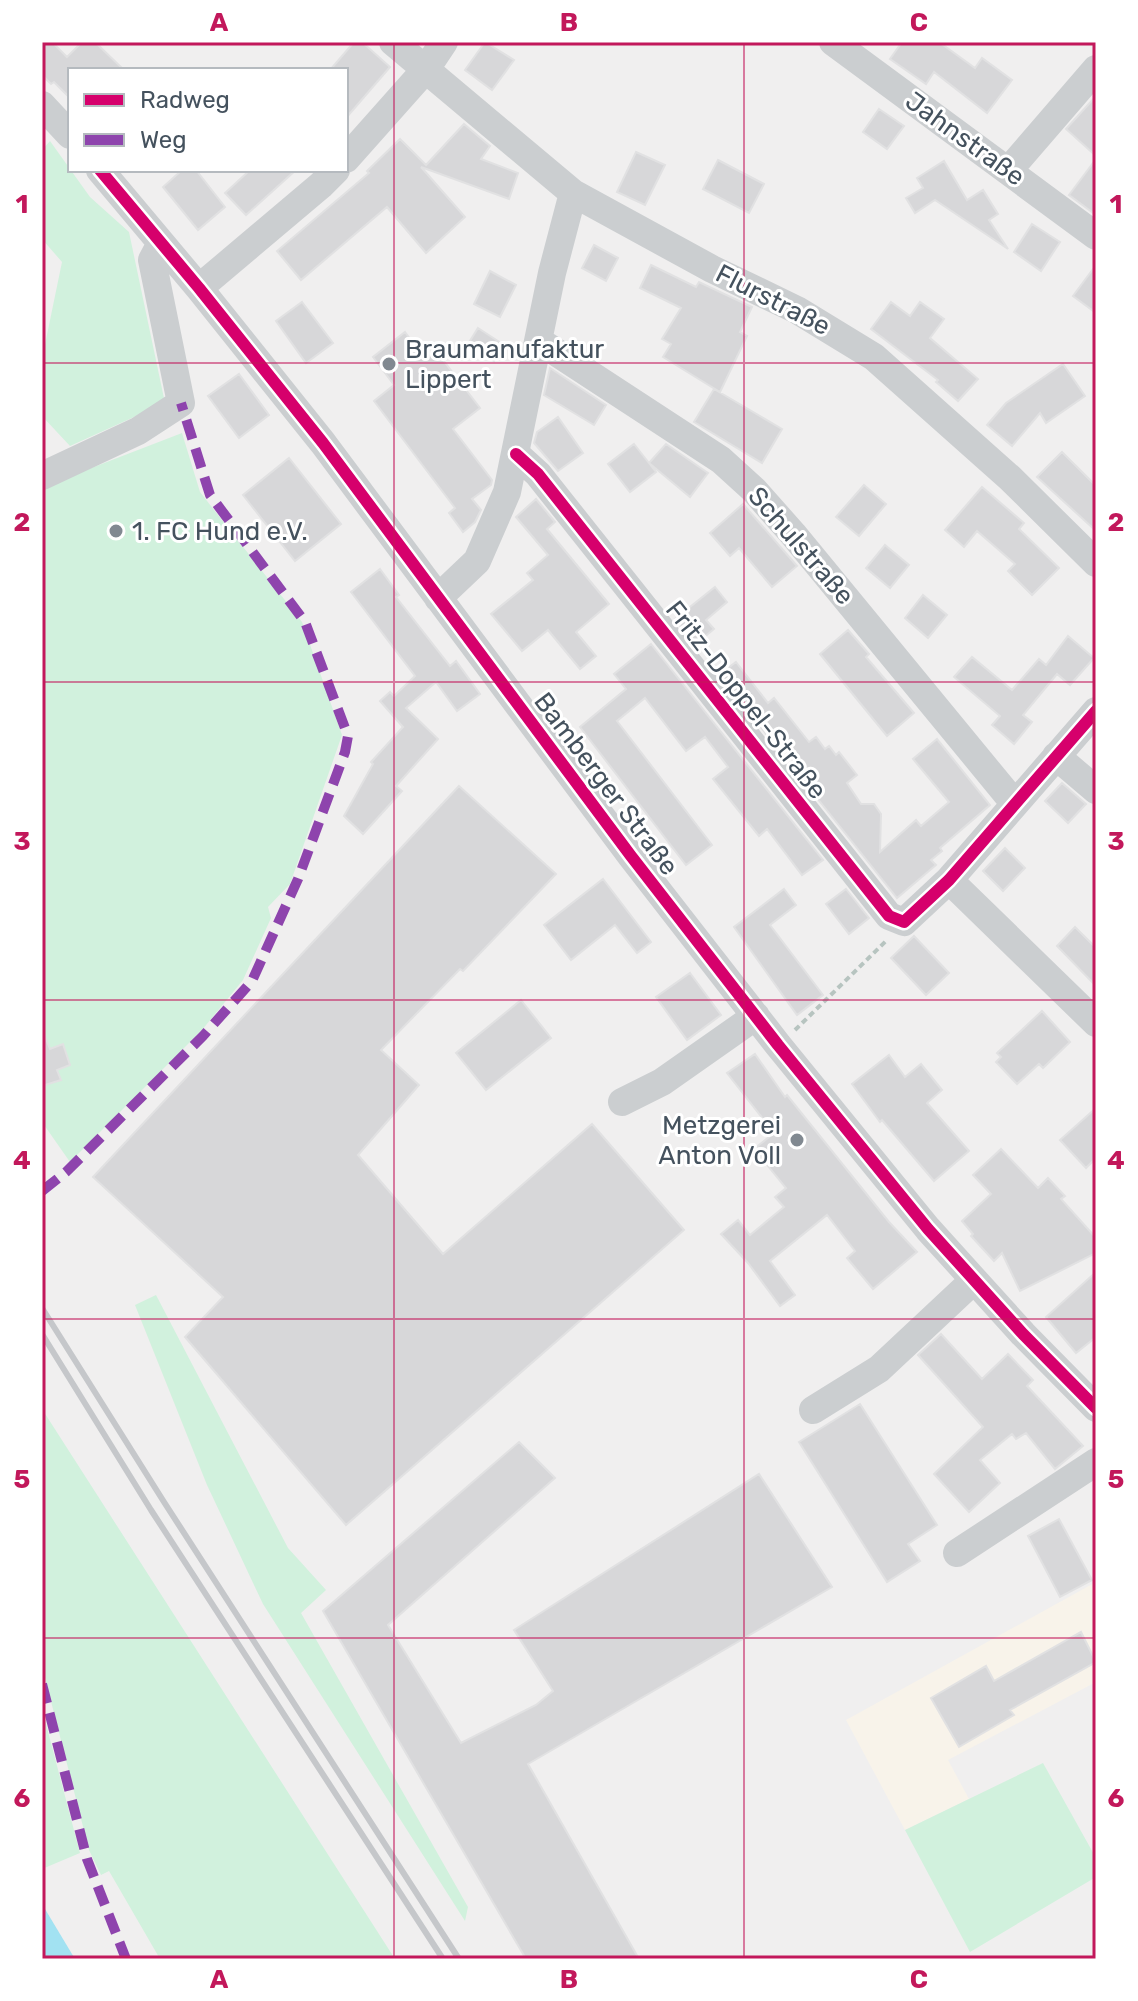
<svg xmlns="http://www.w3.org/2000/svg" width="1138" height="2001" viewBox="0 0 1138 2001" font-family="Rubik,sans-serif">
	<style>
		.commercial { fill: #f8f3ea }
		.green { fill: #d1f1dd }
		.water { fill: #a2e2f2 }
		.building { fill: #d7d7d9; stroke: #e1e1e2; stroke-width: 2 }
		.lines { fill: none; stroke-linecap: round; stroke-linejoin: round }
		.path { stroke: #b7c4c0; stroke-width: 4; stroke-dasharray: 6 4; stroke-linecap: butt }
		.minor { stroke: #cbced0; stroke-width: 28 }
		.rail { stroke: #c5c7ca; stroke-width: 6 }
		.quiet { stroke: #8e44ad; stroke-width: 10; stroke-dasharray: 20 10; stroke-linecap: butt }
		.cycleway-casing { stroke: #fff; stroke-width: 17 }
		.cycleway { stroke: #d6006c; stroke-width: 12 }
		.grid { fill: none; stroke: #c2185b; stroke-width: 2; stroke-opacity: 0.55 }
		.poi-dot { fill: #818991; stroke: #fff; stroke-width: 3 }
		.labels { text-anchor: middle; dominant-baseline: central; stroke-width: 6; stroke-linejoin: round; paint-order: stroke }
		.street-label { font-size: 26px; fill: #45525e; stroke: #fff }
		.poi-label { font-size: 26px; fill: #45525e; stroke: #fff; text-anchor: start }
		.neatline { fill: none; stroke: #c2185b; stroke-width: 3 }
		.grid-label { font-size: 26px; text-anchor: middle; font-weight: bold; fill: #c2185b }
	</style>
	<rect width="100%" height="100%" fill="#f0efef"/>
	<path class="commercial" d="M1096 1582V1682L948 1760 969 1799 905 1830 846 1720Z"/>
	<path class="green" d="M50 141 90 197 129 232 165 403 70 446 42 416V359L62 262 42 239V150Z
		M182 433 200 492 302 622 342 735 290 884 268 907 271 918 243 980 202 1030 70 1162 42 1122V487Z
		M156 1295 288 1548 326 1590 301 1613 468 1907 465 1921 263 1604 207 1485 135 1305Z
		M42 1409 395 1959H160L109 1871 101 1875 89 1850 42 1666Z
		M42 1709 80 1853 42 1869Z
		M1043 1763 1096 1858V1877L970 1952 905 1830Z"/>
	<path class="water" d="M42 1904 75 1959H42Z"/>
	<path class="building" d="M42 42H52L67 57 82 42H95L124 70H70V98L54 82 51 84 42 75Z
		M354 42H362L390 67 346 118V70H330Z
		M485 42 514 60 492 90 465 70Z
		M902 42H939L975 68 982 58 1012 80 987 113 934 72 926 84 890 59Z
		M1096 96V156L1066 129Z
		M879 109 904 126 887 149 863 132Z
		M464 124 490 146 481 159 518 173 509 199 421 167 465 217 426 253 387 207 301 280 277 251 369 173 367 171 400 139 426 165Z
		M636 152 665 165 645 205 617 192Z
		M1096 159V215L1069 195Z
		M718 160 764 184 749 213 703 189Z
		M944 161 967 200 983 190 998 214 989 220 1008 249 935 200 915 213 906 198 923 188 917 178Z
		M182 170H196L225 207 198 230 163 187Z
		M250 170H296L246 215 225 193Z
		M1032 224 1060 242 1041 271 1014 252Z
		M594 245 618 258 606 281 582 268Z
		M651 265 696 287 699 282 752 307 740 332 747 336 720 392 663 357 671 344 662 339 681 308 640 288Z
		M1096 265V313L1073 296Z
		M490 271 516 285 500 317 474 304Z
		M302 302 333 343 306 363 276 321Z
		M891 302 910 316 920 302 944 319 930 338 978 379 958 401 936 382 938 380 871 329Z
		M478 328 504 345 494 361 468 344Z
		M405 332 425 359 436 351 480 408 453 429 492 480 491 485 472 499 481 510 475 522 463 532 449 513 455 508 374 401 394 385 373 357Z
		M1063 364 1085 396 1046 423 1040 413 1012 446 987 425 1006 403Z
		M550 368 606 405 594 425 544 395Z
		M239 374 269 415 239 438 208 396Z
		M714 389 782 429 762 463 694 422Z
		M558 417 583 453 558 471 534 443 537 432Z
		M634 444 656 472 630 492 608 464Z
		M666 444 708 473 690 497 649 463Z
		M1062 452 1096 486V531L1037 477Z
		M289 458 341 524 295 561 243 495Z
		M864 485 886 504 859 536 836 517Z
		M982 487 1024 523 1019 529 1059 568 1032 595 1008 571 1015 564 977 531 964 547 945 530Z
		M536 499 555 522 547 529 609 604 576 632 596 656 580 669 548 630 522 651 491 614 533 580 527 573 548 555 516 517Z
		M743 504 797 566 772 587 739 548 730 556 710 533Z
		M885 545 909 565 890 588 866 568Z
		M380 569 399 595 396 597 450 666 456 661 480 694 457 711 436 682 406 708 438 739 396 786 402 791 363 834 344 816 373 764 371 762 403 727 380 701 390 692 394 696 415 676 351 592Z
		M715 587 727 602 706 620 714 629 695 645 675 619Z
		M923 595 947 615 928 638 905 618Z
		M848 630 869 654 866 657 914 713 887 736 820 654Z
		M1068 636 1094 658 1070 685 1057 674 1023 715 1032 722 1014 744 992 725 1000 716 954 677 972 657 1012 690 1039 659 1046 665Z
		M651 644 823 860 802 875 767 829 759 836 713 779 728 767 705 737 686 751 645 698 617 721 712 845 686 865 580 727 626 689 614 674Z
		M736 662 768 703 774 698 809 742 816 737 825 749 829 746 836 755 839 752 857 775 847 783 861 804H874L881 814 880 852 916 820 921 826 949 802 913 759 937 739 990 805 940 848 942 851 931 860 936 865 897 898 801 778 806 774 784 746 779 750 719 675Z
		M1062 783 1086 804 1068 823 1045 801Z
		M459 786 556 874 463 971 460 969 381 1050 419 1085 358 1155 443 1254 592 1124 684 1230 346 1525 185 1337 223 1297 93 1177Z
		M1005 848 1025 868 1003 891 983 871Z
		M603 879 651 942 637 953 615 925 571 960 544 925Z
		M784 889 796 905 770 925 823 995 797 1015 734 927Z
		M846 889 869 918 849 934 826 904Z
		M1075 927 1096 948V986L1057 946Z
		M914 936 949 973 926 995 891 958Z
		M690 973 721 1015 687 1040 656 997Z
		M521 1000 551 1038 486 1090 456 1053Z
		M1042 1011 1070 1042 1043 1068 1039 1064 1017 1084 996 1062 1001 1057 997 1053Z
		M42 1034H44L50 1049 63 1044 70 1065 57 1070 61 1080 42 1086Z
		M755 1054 785 1097 787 1095 889 1222 917 1252 873 1289 847 1258 855 1251 827 1215 770 1261 795 1295 780 1306 748 1263 721 1234 738 1220 750 1235 784 1207 775 1197 786 1188 754 1149 774 1133 727 1073Z
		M889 1055 905 1077 921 1064 942 1090 927 1103 969 1151 934 1181 882 1120 880 1122 852 1084Z
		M1096 1108V1158L1086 1168 1060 1140Z
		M1001 1149 1038 1188 1048 1178 1065 1196 1061 1199 1096 1238V1253L1020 1291 1002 1253 994 1261 971 1236 973 1234 962 1221 991 1194 973 1175Z
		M1096 1272V1337L1076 1353 1046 1317Z
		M941 1334 982 1379 1008 1354 1033 1380 1027 1386 1083 1446 1055 1469 1026 1433 1016 1439 1012 1434 980 1460 1000 1483 969 1512 934 1474 983 1427 918 1355Z
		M860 1404 937 1525 908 1544 920 1561 887 1582 799 1442Z
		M519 1442 555 1478 388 1625 461 1743 536 1705 553 1691 514 1630 759 1474 832 1587 528 1764 639 1959H526L323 1611Z
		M1059 1519 1092 1580 1060 1597 1028 1536Z
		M1081 1632 1096 1662 1010 1710 1014 1715 959 1747 931 1698 986 1666 994 1681Z"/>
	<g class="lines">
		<path class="path" d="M795 1030 886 941"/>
		<path class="minor" d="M393 42 573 193 712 269 797 310 874 357 1010 478 1096 563
			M833 42 1096 236
			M42 105 70 135
			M346 159 426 69 444 42
			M100 170 199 288 323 443 631 856 778 1045 928 1229 1023 1334 1096 1408
			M1008 171 1096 69
			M199 288 321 185 336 170
			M539 341 721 460 754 490 793 534 1015 804
			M516 454 538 474 889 916 904 922 949 880 1096 711
			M42 476 138 431 181 403 152 260 161 243
			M438 598 477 561 507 492 552 273 573 193
			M1056 756 1096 790
			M949 880 1096 1023
			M622 1102 662 1082 756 1016
			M813 1410 879 1369 974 1280
			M957 1553 1096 1462"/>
		<path class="rail" d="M42 1308 164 1502 459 1959
			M42 1334 151 1510 443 1959"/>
		<path class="quiet" d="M42 1191 66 1172 203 1036 252 981 298 879 345 752 348 736 305 622 210 495 181 403
			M42 1684 87 1859 126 1959"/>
		<g class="cycleway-casing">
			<path id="cycleway" d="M100 170 199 288 323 443 631 856 778 1045 928 1229 1023 1334 1096 1408
				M516 454 538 474 889 916 904 922 949 880 1096 711"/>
		</g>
		<use href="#cycleway" class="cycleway"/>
	</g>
	<path class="grid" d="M394 42V1959M744 42V1959M42 363H1096M42 682H1096M42 1000H1096M42 1319H1096M42 1638H1096"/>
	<g class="poi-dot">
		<circle cx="389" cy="364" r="8"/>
		<circle cx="116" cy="531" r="8"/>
		<circle cx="797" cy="1140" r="8"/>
	</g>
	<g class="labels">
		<g class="street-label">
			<text transform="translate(965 139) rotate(36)">Jahnstraße</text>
			<text transform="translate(773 300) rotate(27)">Flurstraße</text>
			<text transform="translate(801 546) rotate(49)">Schulstraße</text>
			<text transform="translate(746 700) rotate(52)">Fritz-Doppel-Straße</text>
			<text transform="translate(606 784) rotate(53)">Bamberger Straße</text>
		</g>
		<g class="poi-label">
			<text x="405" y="349">Braumanufaktur<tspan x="405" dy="30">Lippert</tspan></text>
			<text x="132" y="531">1. FC Hund e.V.</text>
			<text x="781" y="1125" text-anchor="end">Metzgerei<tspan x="781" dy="30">Anton Voll</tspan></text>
		</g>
	</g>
	<rect width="1138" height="2001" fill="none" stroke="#ffffff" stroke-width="88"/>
	<rect x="68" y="68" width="280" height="104" fill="#ffffff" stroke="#b5babf" stroke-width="2"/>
	<rect x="84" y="94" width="40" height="12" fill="#d6006c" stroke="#b5babf" stroke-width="2"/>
	<text x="140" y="108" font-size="24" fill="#45525e">Radweg</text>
	<rect x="84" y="134" width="40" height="12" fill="#8e44ad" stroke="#b5babf" stroke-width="2"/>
	<text x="140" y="148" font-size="24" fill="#45525e">Weg</text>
	<rect x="44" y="44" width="1050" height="1913" class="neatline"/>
	<g class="grid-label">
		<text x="219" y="31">A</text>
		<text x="569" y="31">B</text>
		<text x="919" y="31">C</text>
		<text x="22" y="213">1</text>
		<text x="1116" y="213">1</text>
		<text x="22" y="531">2</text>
		<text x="1116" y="531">2</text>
		<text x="22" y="850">3</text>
		<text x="1116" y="850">3</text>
		<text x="22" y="1169">4</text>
		<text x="1116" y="1169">4</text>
		<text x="22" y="1488">5</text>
		<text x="1116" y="1488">5</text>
		<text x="22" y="1807">6</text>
		<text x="1116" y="1807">6</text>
		<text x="219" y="1988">A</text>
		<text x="569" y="1988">B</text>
		<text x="919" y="1988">C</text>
	</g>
</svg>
